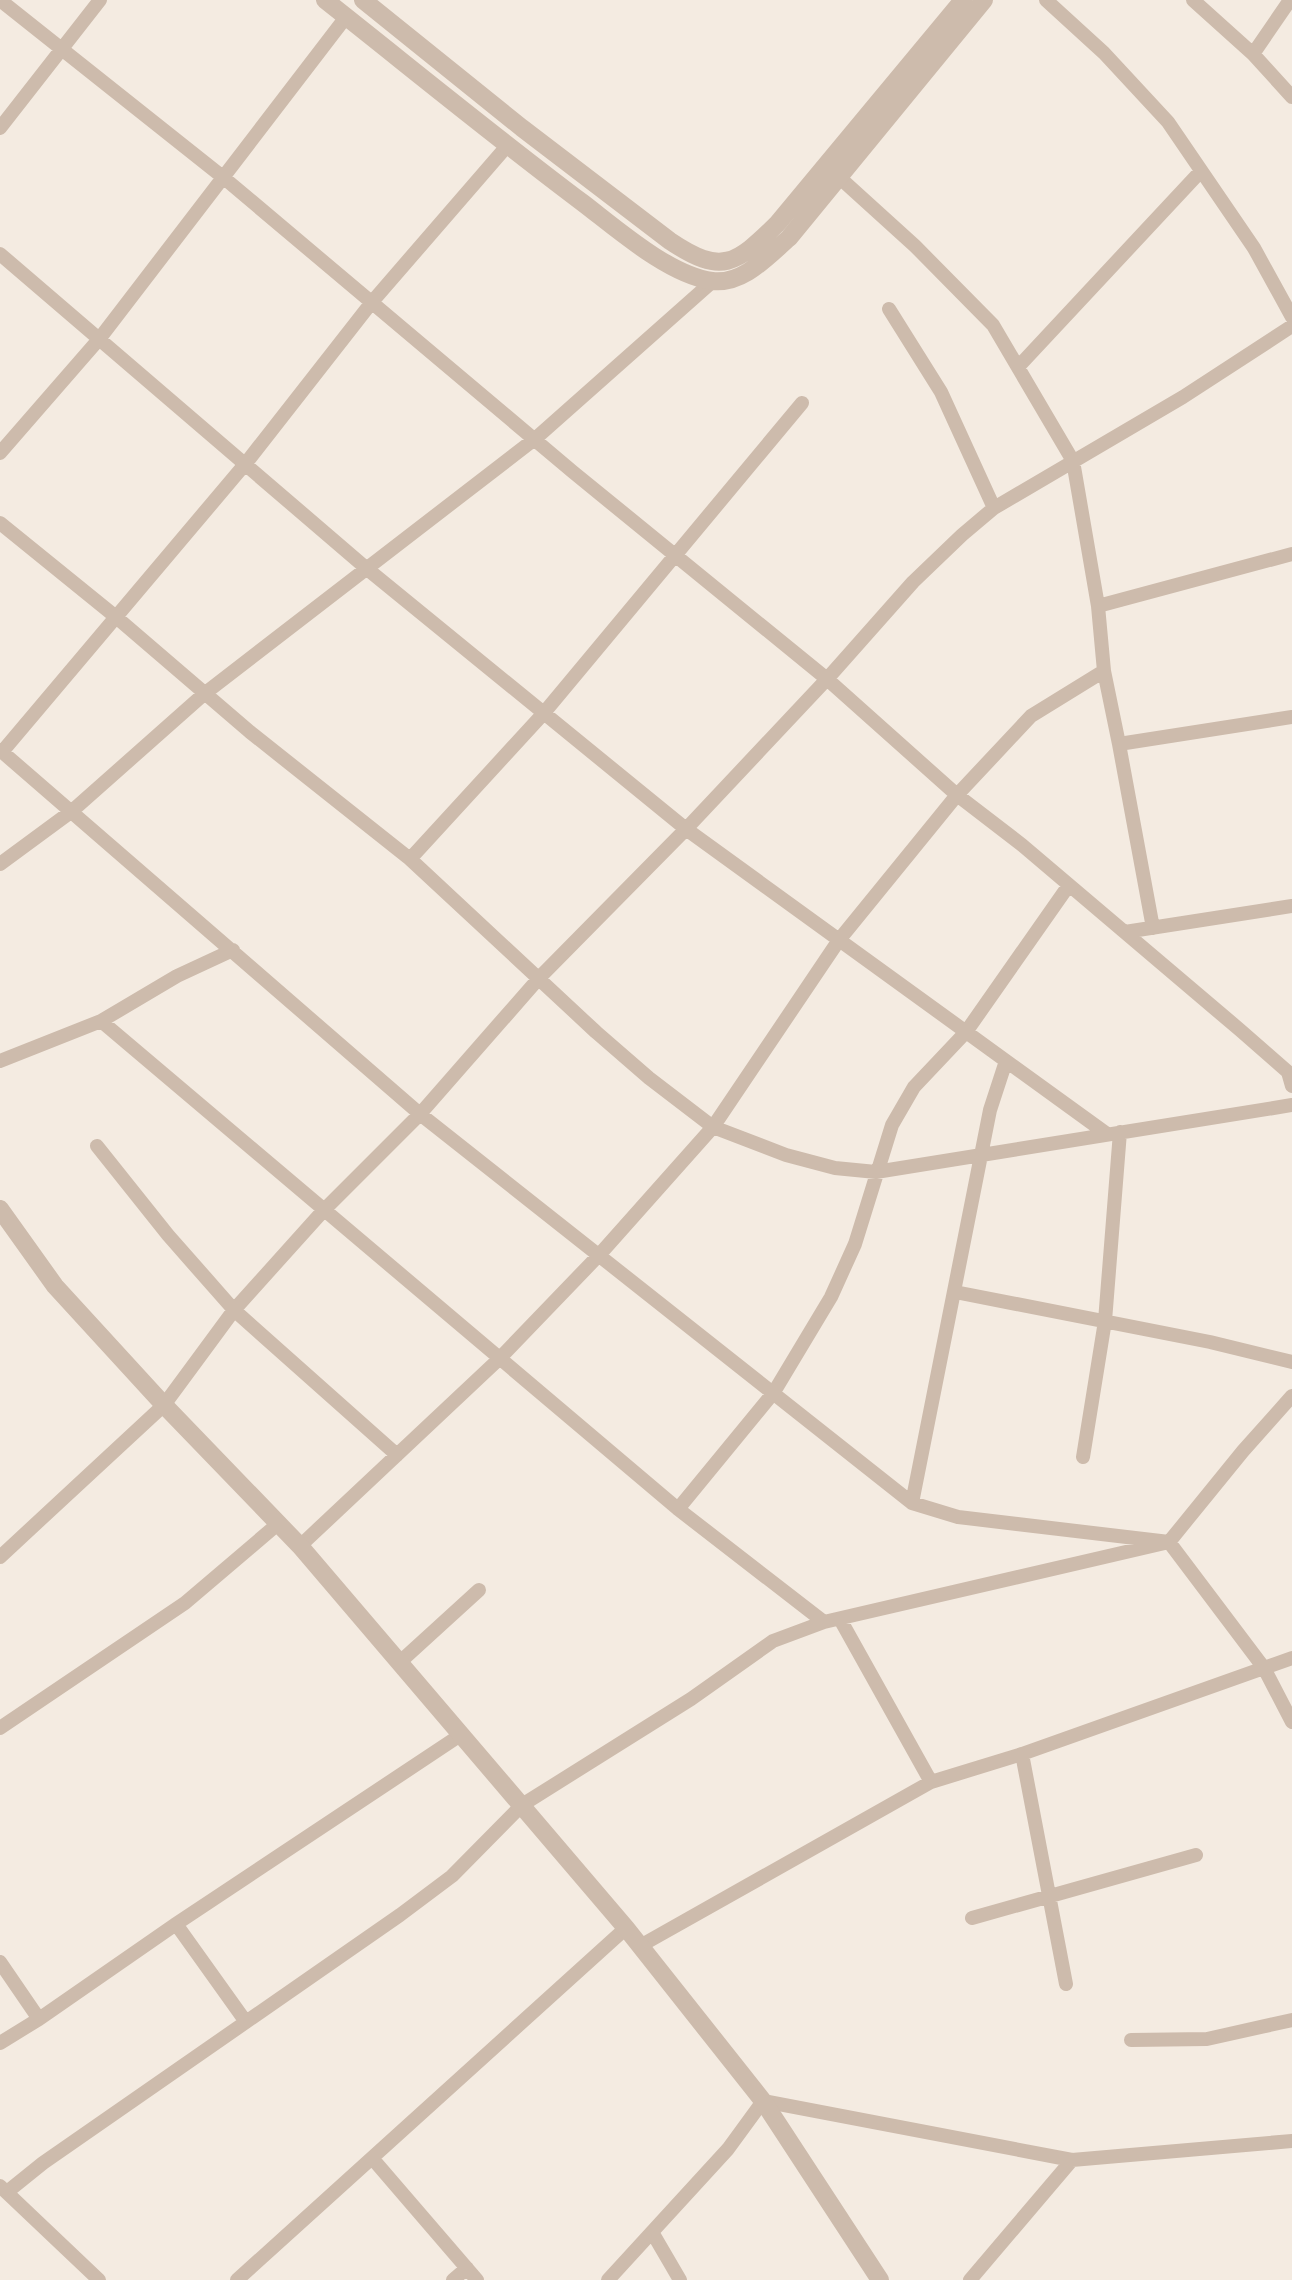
<svg xmlns="http://www.w3.org/2000/svg" width="1292" height="2280" viewBox="0 0 1292 2280" font-family="'Space Grotesk',sans-serif">
	<style>
		.lines { fill: none; stroke-linecap: round; stroke-linejoin: round }
		.minor { stroke: #cdbbac; stroke-width: 14 }
		.tertiary { stroke: #cdbbac; stroke-width: 18 }
	</style>
	<rect width="100%" height="100%" fill="#f4ebe1"/>
	<g class="lines">
		<path class="minor" d="M0 0 224 178 573 472 827 679 957 795 1022 845 1240 1030 1288 1072 1292 1086
			M1046 0 1104 53 1168 122 1254 248 1292 317
			M1193 0 1253 54 1292 97
			M1253 54 1290 0
			M0 128 100 0
			M840 178 915 246 993 325 1073 461 1098 606
			M0 254 366 568 686 829 1107 1134
			M889 309 941 392 994 508
			M1018 367 1200 172
			M0 453 100 338 346 17
			M0 523 116 617 250 732 410 859 596 1032 649 1078 713 1127 786 1155 835 1168 876 1172 1292 1105
			M1104 671 1119 744 1292 717
			M1119 744 1153 928
			M0 750 420 1114 912 1503 958 1517 1169 1542 1264 1668 1292 1722
			M2 752 246 463 372 302 507 146
			M410 859 543 714 802 403
			M0 864 72 811 204 694 536 438 713 281
			M1125 932 1292 906
			M101 1021 678 1509 824 1622
			M0 1061 101 1021 177 976 233 950
			M97 1146 168 1235 234 1310 397 1455
			M955 1292 1210 1342 1292 1362
			M1083 1457 1105 1321 1120 1132
			M912 1503 990 1110 1006 1061
			M678 1509 774 1392 831 1297 855 1244 892 1125 914 1087 966 1032 1069 885
			M300 1546 499 1359 600 1254 713 1127 839 940 957 795 1031 716 1104 671 1098 606 1292 554
			M0 1557 164 1405 234 1310 323 1211 420 1114 540 977 686 829 827 679 913 582 962 535 994 508 1183 397 1292 326
			M840 1619 931 1782
			M400 1662 479 1590
			M0 1728 185 1603 279 1523
			M1022 1754 1066 1984
			M972 1918 1196 1855
			M176 1924 246 2022
			M640 1946 931 1782 1022 1754 1292 1658
			M0 1962 39 2019
			M1131 2040 1207 2039 1292 2020
			M0 2043 39 2019 176 1924 462 1734
			M372 2158 477 2280
			M0 2186 99 2280
			M7 2192 43 2163 400 1915 452 1876 522 1805 691 1699 773 1641 824 1622 1169 1542 1243 1451 1292 1396
			M652 2232 680 2280
			M237 2280 626 1928
			M453 2280 467 2268
			M608 2280 728 2149 763 2101 1072 2160 1292 2141
			M970 2280 1072 2160"/>
		<path class="tertiary" d="M325 0C411 68 495 137 583 203 617 229 669 275 712 281 743 285 768 256 789 238L984 0
			M363 0 522 128 670 241C722 276 736 264 777 224L963 0
			M0 1209 55 1286 164 1405 300 1546 626 1928 763 2101 880 2280"/>
	</g>
</svg>
